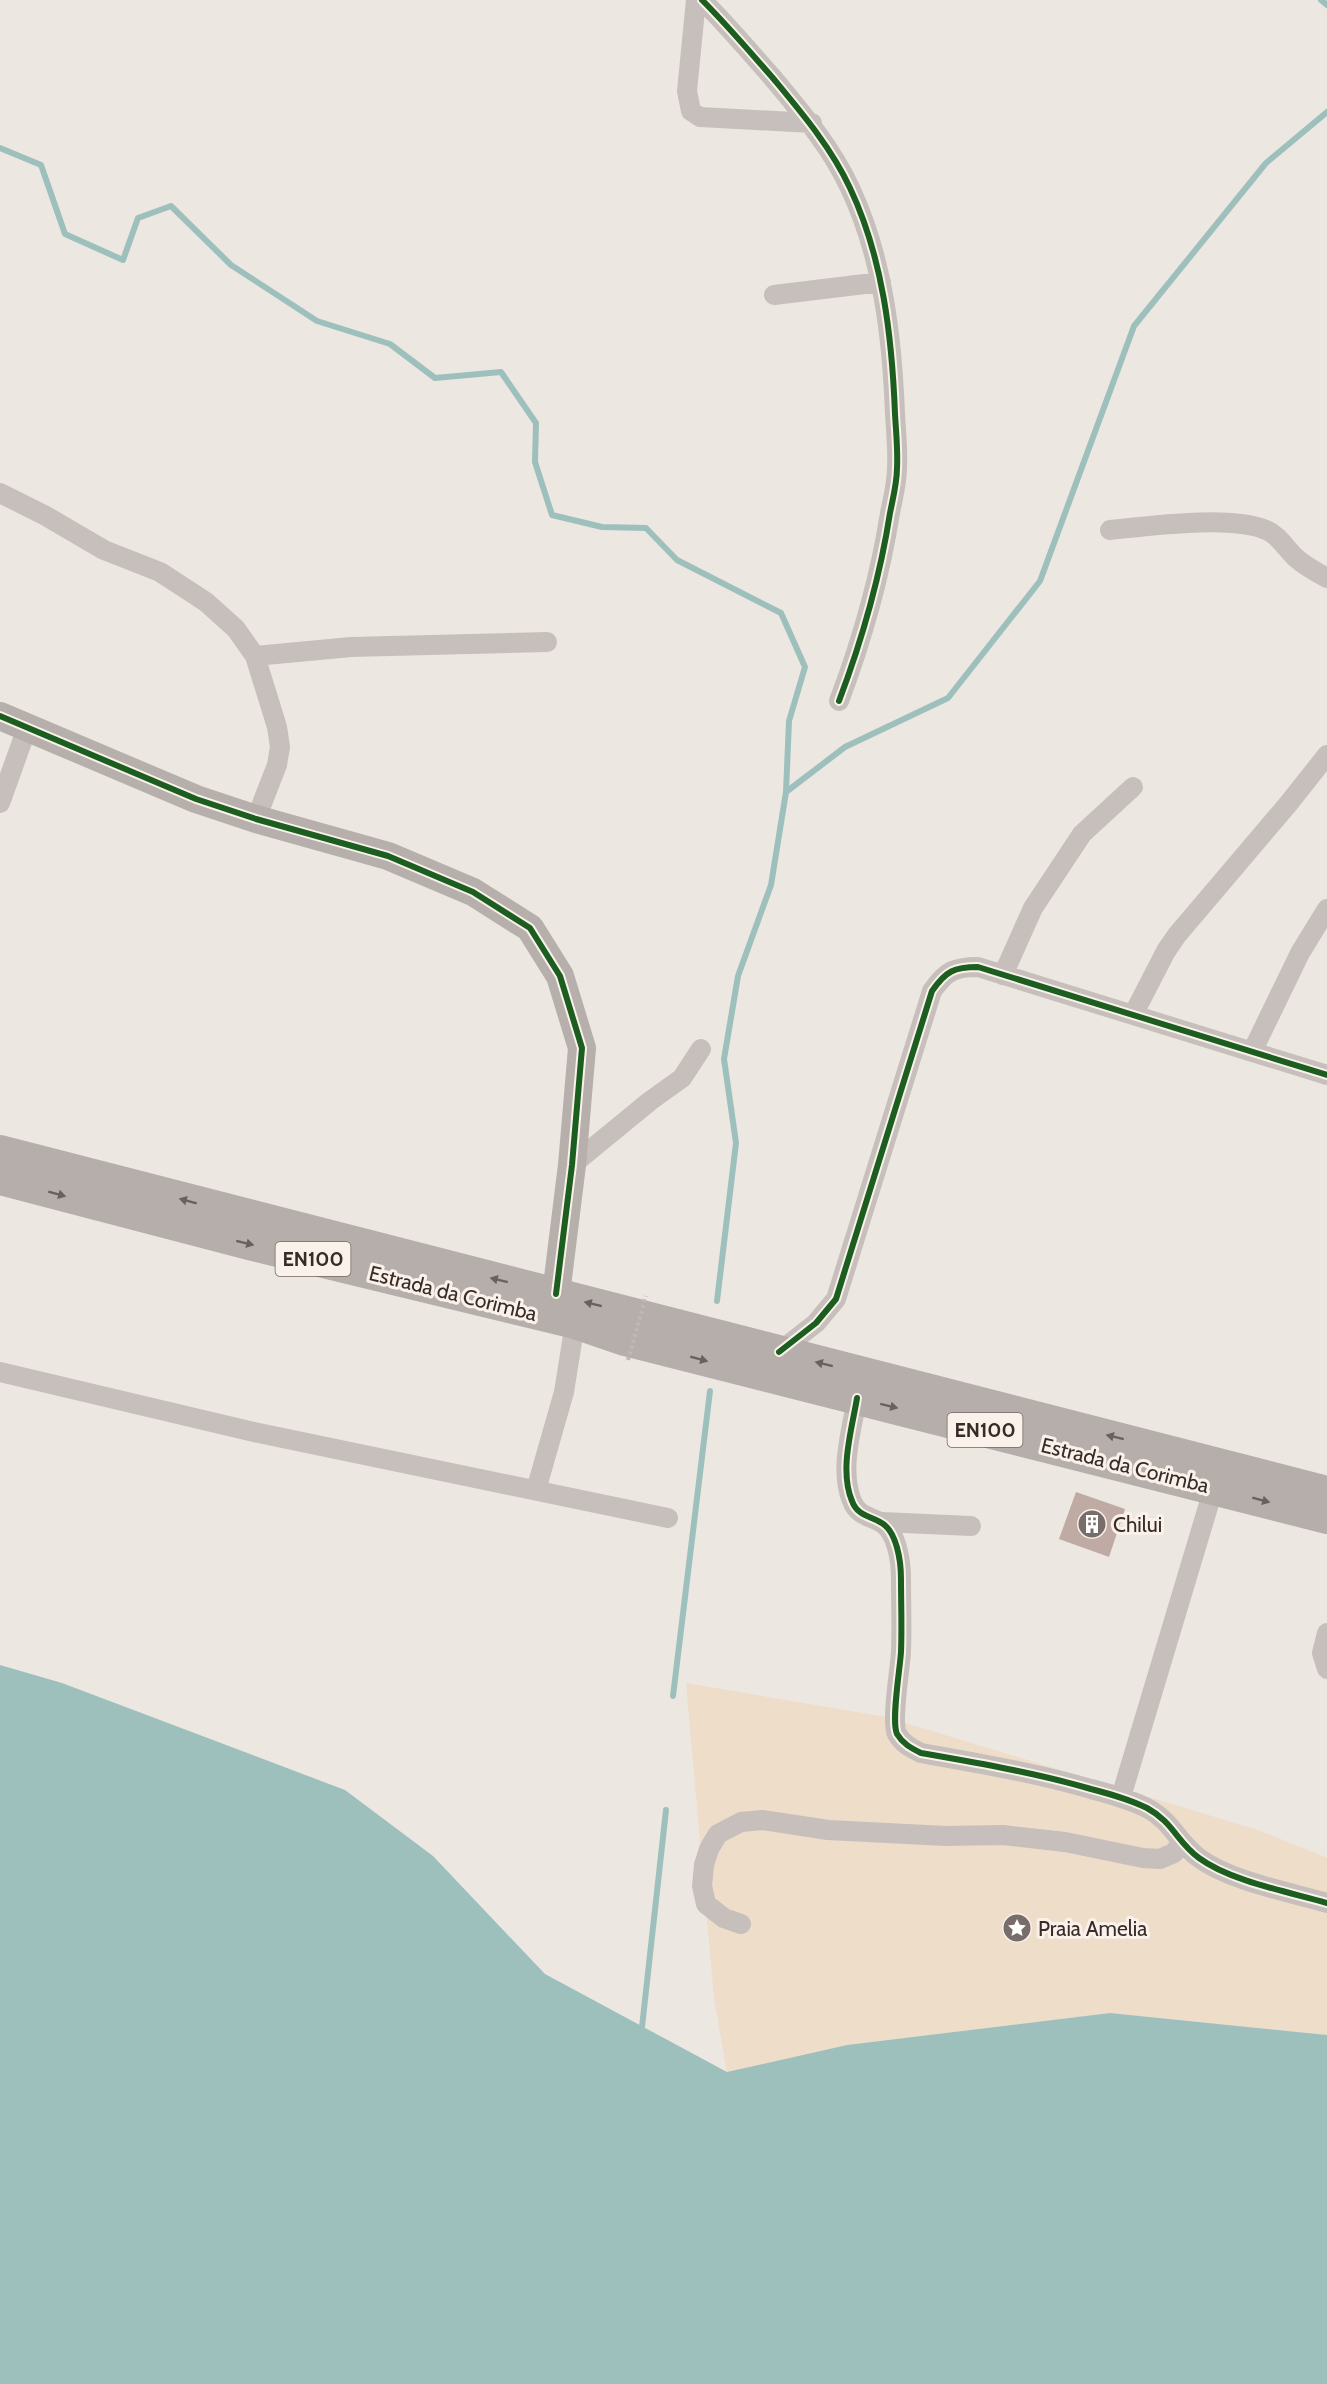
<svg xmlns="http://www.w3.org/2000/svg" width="1327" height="2384" viewBox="0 0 1327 2384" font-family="Cabin,sans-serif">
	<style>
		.sand { fill: #edddc9 }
		.water { fill: #9ec0bd }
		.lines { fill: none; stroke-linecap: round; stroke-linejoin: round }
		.stream { stroke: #9ec0bd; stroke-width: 6 }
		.building { fill: #c0aaa4 }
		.street { stroke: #c7bfbb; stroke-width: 20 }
		.secondary { stroke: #b7afab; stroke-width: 28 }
		.primary { stroke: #b5aeaa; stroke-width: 32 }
		.path-bridge { stroke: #c0b8b3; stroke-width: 4; stroke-dasharray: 3 3; stroke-linecap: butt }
		.cycleway-casing { stroke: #faf1ea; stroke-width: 10 }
		.cycleway { stroke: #1b5e20; stroke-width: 6 }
		.oneway { fill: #6a605d }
		.labels { text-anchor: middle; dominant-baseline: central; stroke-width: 6; stroke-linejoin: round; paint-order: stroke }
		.shield { fill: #faf1ea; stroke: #726763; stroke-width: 1.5 }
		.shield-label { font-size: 20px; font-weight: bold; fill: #382c29 }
		.street-label { font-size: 21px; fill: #382c29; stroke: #faf1ea }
		.poi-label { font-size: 21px; fill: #382c29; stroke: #faf1ea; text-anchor: start }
	</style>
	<rect width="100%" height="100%" fill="#ede7e2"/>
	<path class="sand" d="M686 1683 886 1717 1261 1831 1327 1858V2035L1110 2013 847 2045 727 2073 714 1998Z"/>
	<path class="water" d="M0 1665 62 1683 345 1790 433 1856 545 1974 727 2072 847 2045 1110 2013 1327 2035V2384H0Z"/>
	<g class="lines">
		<path class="stream" d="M1321 0 1327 5
			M0 148 41 165 65 234 123 260 138 218 171 206 231 265 317 321 390 344 435 378 501 372 536 423 535 462 552 515 602 527 646 528 677 560 781 613 805 667 789 721 786 792
			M717 1301 736 1143 724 1059 738 976 771 885 786 792 845 747 948 698 1040 581 1134 326 1266 163 1327 112
			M673 1696 710 1391
			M642 2027 666 1810"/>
	</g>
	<path class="building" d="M1076 1492 1125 1509 1109 1557 1059 1539Z"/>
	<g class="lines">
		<path class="street" d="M696 0 687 91 691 111 700 117 812 123
			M702 0C727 25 749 51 772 77 801 112 831 147 850 188 883 258 892 337 895 414 896 432 898 450 897 468 897 483 893 498 890 513 880 577 862 640 839 701
			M774 295 881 282
			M0 493 46 516 104 550 160 572 206 602 236 629 255 656 277 727 280 747 277 765 256 819
			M1110 530C1150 526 1230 515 1266 530 1279 535 1286 549 1296 558 1305 566 1316 572 1327 578
			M255 656 351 647 547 642
			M0 803 27 728
			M1003 975 1033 908 1082 834 1133 787
			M1133 1015 1166 951 1177 935 1289 803 1327 755
			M1252 1052 1300 953 1327 909
			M572 1165 650 1101 682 1078 701 1049
			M779 1352 816 1323 836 1299 932 991C946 971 954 967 978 967L1327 1075
			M0 1372 254 1432 668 1518
			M857 1398C852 1429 839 1470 852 1501 857 1515 869 1516 880 1522 897 1530 901 1562 901 1579 901 1604 902 1628 901 1652 900 1669 891 1721 897 1734 903 1744 911 1748 921 1753 978 1763 1036 1773 1091 1789 1110 1794 1129 1799 1147 1808 1173 1822 1177 1842 1199 1858 1230 1881 1289 1892 1327 1903
			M536 1490 564 1392 575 1323
			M882 1522 971 1526
			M1327 1633 1322 1653 1327 1669
			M1121 1797 1214 1487
			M741 1924 724 1918 706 1904 702 1886 704 1865 709 1849 718 1834 741 1822 762 1820 828 1830 946 1836 1003 1835 1065 1842 1143 1858 1160 1859 1174 1853 1182 1841"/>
		<path class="secondary" d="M0 716 196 799 256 819 388 856 473 892 530 928 560 976 582 1048 572 1165 556 1294"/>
		<path class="primary" d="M0 1151 1327 1492
			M0 1179 249 1244 575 1323 625 1340 1327 1518"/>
		<path class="path-bridge" d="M628 1360 646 1296"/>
		<g class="cycleway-casing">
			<path id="cycleway" d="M702 0C727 25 749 51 772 77 801 112 831 147 850 188 883 258 892 337 895 414 896 432 898 450 897 468 897 483 893 498 890 513 880 577 862 640 839 701
				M0 716 196 799 256 819 388 856 473 892 530 928 560 976 582 1048 572 1165 556 1294
				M779 1352 816 1323 836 1299 932 991C946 971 954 967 978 967L1327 1075
				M857 1398C852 1429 839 1470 852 1501 857 1515 869 1516 880 1522 897 1530 901 1562 901 1579 901 1604 902 1628 901 1652 900 1669 891 1721 897 1734 903 1744 911 1748 921 1753 978 1763 1036 1773 1091 1789 1110 1794 1129 1799 1147 1808 1173 1822 1177 1842 1199 1858 1230 1881 1289 1892 1327 1903"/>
		</g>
		<use href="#cycleway" class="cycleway"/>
	</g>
	<defs><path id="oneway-solid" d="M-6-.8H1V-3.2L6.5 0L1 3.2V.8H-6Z" transform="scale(1.5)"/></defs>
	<g class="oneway">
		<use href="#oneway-solid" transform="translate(57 1194) rotate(15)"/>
		<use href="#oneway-solid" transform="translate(188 1201) rotate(-165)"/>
		<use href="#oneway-solid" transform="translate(245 1243) rotate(14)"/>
		<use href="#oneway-solid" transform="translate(499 1280) rotate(-166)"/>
		<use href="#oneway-solid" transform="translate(593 1304) rotate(-166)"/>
		<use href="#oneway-solid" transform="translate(699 1359) rotate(15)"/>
		<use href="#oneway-solid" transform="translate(824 1364) rotate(-166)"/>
		<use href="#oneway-solid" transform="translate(889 1406) rotate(14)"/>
		<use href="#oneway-solid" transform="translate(1115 1437) rotate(-166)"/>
		<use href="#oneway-solid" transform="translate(1261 1500) rotate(15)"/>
	</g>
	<defs>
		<g id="building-disc" transform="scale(1.5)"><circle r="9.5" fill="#776d6a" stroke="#faf1ea"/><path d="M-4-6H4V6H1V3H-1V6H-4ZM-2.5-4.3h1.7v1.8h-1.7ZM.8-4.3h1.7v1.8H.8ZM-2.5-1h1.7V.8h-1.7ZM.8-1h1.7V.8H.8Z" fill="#fff"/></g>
		<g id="sight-disc" transform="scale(1.5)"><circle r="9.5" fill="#776d6a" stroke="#faf1ea"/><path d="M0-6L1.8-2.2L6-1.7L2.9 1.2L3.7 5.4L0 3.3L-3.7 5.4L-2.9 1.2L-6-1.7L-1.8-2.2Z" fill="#fff"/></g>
	</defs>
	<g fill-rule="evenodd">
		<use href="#building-disc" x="1092" y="1524"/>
		<use href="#sight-disc" x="1017" y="1928"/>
	</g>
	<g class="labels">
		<g class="shield">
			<rect x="275.5" y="1242" width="75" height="34" rx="4.5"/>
			<rect x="947.5" y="1413" width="75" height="34" rx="4.5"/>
		</g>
		<g class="shield-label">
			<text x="313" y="1259">EN100</text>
			<text x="985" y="1430">EN100</text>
		</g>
		<g class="street-label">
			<text transform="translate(453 1293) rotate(14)">Estrada da Corimba</text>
			<text transform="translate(1125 1465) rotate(14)">Estrada da Corimba</text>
		</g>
		<g class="poi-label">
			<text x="1113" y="1524">Chilui</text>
			<text x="1038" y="1928">Praia Amelia</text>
		</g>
	</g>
</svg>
